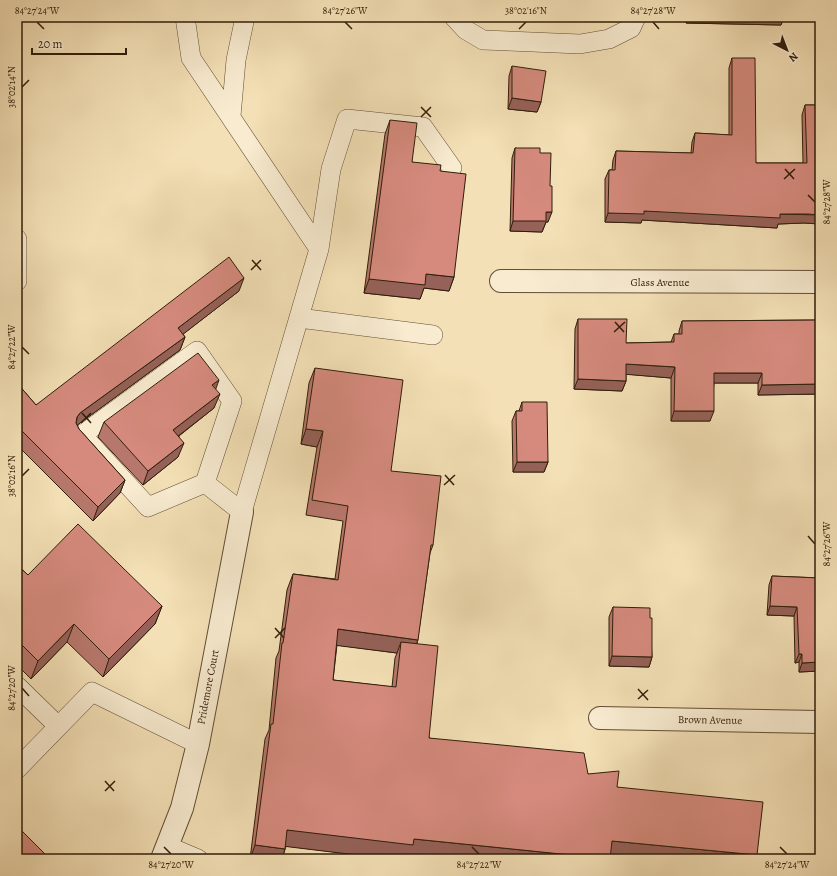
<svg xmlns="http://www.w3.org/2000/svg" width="837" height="876" viewBox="0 0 837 876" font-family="Alegreya,serif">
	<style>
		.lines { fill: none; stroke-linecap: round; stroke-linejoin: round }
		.lane-casing { stroke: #614e35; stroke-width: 20 }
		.street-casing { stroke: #614e35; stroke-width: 24 }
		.lane { stroke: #f8ebd0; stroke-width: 19 }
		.street { stroke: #f8ebd0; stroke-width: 22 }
		.wall { fill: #b7776c; stroke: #301e0a; fill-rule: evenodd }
		.shaded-wall { fill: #956158; stroke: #301e0a }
		.building { fill: #d58a7d; stroke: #301e0a }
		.ticks { fill: none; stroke: #301e0a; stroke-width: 1.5 }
		.labels { text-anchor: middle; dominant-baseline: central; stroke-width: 3.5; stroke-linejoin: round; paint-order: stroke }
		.street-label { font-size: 11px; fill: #301e0a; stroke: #f8ebd0 }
		.neatline { fill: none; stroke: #301e0a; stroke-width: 1.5 }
		.ticks-label { font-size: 10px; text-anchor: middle; fill: #301e0a }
	</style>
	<rect width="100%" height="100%" fill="#f4e0b6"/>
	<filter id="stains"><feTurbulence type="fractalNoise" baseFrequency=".005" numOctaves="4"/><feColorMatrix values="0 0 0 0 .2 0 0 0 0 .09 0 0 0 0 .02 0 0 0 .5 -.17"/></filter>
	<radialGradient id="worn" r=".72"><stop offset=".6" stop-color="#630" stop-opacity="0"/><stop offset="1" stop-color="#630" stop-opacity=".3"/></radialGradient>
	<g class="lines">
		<g class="lane-casing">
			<path id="lane" d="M185 17 191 58 319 249
				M454 17 466 30 483 40 580 44 609 39 631 28 636 17
				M231 116 236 60 245 17
				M17 239V281
				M299 318 433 335
				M205 483 148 507 82 435 197 351 232 401 205 483 242 512 319 249 331 169 347 119 423 127 452 168
				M17 686 58 726
				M17 769 92 692 198 744
				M167 846 198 859"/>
		</g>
		<g class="street-casing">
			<path id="street" d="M501 281 820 282
				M600 718 820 722
				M162 859 182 808 198 744 242 512"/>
		</g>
		<use href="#lane" class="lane"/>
		<use href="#street" class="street"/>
	</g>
	<path class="wall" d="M686 17H784L781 25 686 23Z
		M732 58 756 163H803L802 115 805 105H820V224L804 223 778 224 777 228 642 220 641 223 605 222V179L609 170H612L613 160 616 151 691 153 692 142 695 133 729 135V68Z
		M512 66 541 102 537 112 508 109 509 76Z
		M390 120 412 162 440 171 454 277 449 291 424 288 420 299 364 293 385 134Z
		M515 148 540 153 548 222H546L542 232 510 231 512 158Z
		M239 291 183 334 185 337 180 350 77 425 79 429 125 480 120 493 93 521 17 445V383L36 405Z
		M578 319 626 343 671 342 674 334H679V331L682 321 820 320V394L758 395V383H714L710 421H671V378L626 374V381L622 391 574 389 575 329Z
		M315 368 391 471 433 545 430 553 417 644 429 738 588 774 617 787 757 855 756 859H633L610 857 410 855 409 859H390L286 846 282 859H250L265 739 269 730 276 658 279 651 287 590 293 574 335 579 343 521 306 515 317 447 301 444 309 383ZM337 645 397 653 395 658 392 687 333 680Z
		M215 389 214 408 179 436 178 457 143 485 98 437 104 422Z
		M522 402 548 462 544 472H513L512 421 516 411H519Z
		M17 565 28 575 162 606 155 624 103 677 67 642 31 679 17 665Z
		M772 576 820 578V671L799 672V662L795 663 794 616 767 615 769 585Z
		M613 607 650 618 652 657 649 667 609 666V617Z"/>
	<path class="shaded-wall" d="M688 17H784L781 25 686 23Z
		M512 98 541 102 537 112 508 109Z
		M644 211 820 215V224L804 223 778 224 777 228 642 220 641 223 605 222 608 213Z
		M546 212H552L548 222H546L542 232 510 231 513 221Z
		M426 274 454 277 449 291 424 288 420 299 364 293 369 279Z
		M244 278 239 291 173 342 178 328Z
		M185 337 180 350 76 426 77 417 80 413Z
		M626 364 675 367 671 378 622 374Z
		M714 373H762L758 383H710Z
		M578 379 626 381 622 391 574 389Z
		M219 380 214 394 212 385Z
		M820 384V394L758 395 762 385Z
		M220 394 214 408 168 444 173 430Z
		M674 411H714L710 421H671Z
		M306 429 323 431 317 447 301 444Z
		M184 443 178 457 143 485 148 471Z
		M517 462H548L544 472H513Z
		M125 480 120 493 93 521 98 507Z
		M162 606 155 624 103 677 109 659Z
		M770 606 797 607 794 616 767 615Z
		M74 624 67 642 31 679 38 661Z
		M338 629 418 640 412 655 401 642 397 653 333 645Z
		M799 654H802L799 662 795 663Z
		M612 656 652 657 649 667 609 666Z
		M820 662V671L799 672 802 663Z
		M287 830 414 839 610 859H449L410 855 409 859H390L282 846Z
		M612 841 757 855 756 859H633L606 856Z
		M255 845 285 849 282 859H250Z"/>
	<path class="building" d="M732 58H755L756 163H807L805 105H820V215L808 214H780V218L644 211V214L608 213 609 170H615L616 151 693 153 695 133 732 135Z
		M512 66 546 71 541 102 512 98Z
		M390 120 417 123 412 162 441 165 440 171 466 174 454 277 426 274 425 285 369 279Z
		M515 148H540V153H551L550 186H552V212H546V221H513Z
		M229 257 244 278 178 328 185 337 80 413 77 417 76 423 79 429 125 480 98 507 17 426V383L36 405Z
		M578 319H627L626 343 674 342V334H682V321L820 320V384L762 385V373H714V411H674L675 367 626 364V381L578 379Z
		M198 353 219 380 212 385 220 394 173 430 184 443 148 471 104 422Z
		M315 368 403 380 391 471 441 476 433 545H431L418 640 338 629 333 680 396 687 401 642 438 646 429 738 584 753 588 774 619 771 617 787 763 802 757 855 612 841 610 859 414 839 413 845 287 830 285 849 255 845 271 724H273L282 643H283L293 574 338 580 348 506 312 500 323 431 306 429Z
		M522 402H547L548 462H517L516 411H522Z
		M78 524 162 606 109 659 74 624 38 661 17 640V565L28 575Z
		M772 576 820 578V662L802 663V654H799L797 607 770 606Z
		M613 607 650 608V618H652V657L612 656Z
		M18 827 50 859H17V829Z"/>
	<path class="ticks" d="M37 22 44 29M345 22 352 29M653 22 659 29M519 29 526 22M22 87 29 80M421 107 431 117M421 117 431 107M785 169 794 179M784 179 795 169M808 195 815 202M252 260 261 270M251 270 261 260M615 322 624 332M614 332 625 322M22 347 29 354M82 413 91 423M81 423 91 413M445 475 454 485M22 476 29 469M444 485 455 475M808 536 815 544M275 628 284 638M275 638 285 628M22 688 29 696M638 689 648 700M638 699 648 690M105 781 114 791M105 791 115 781M164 847 171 854M472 847 479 854M780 847 787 854"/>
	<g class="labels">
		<g class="street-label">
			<text x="660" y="282">Glass Avenue</text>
			<text transform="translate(208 687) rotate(-79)">Pridemore Court</text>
			<text transform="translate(710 720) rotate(1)">Brown Avenue</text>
		</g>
	</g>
	<rect width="837" height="876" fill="none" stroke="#f4e0b6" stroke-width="44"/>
	<g transform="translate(787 50) rotate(138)" stroke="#f8ebd0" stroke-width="3" paint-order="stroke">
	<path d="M0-3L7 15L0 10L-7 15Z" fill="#301e0a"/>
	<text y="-6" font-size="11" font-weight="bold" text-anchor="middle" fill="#301e0a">N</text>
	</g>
	<path d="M32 48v6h94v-6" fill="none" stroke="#301e0a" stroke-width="2"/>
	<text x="38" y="48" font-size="12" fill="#301e0a" stroke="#f8ebd0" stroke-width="3" paint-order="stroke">20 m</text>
	<rect x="22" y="22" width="793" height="832" class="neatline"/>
	<g class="ticks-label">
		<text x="37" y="14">84°27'24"W</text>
		<text x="345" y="14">84°27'26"W</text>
		<text x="526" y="14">38°02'16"N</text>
		<text x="653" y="14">84°27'28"W</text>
		<text transform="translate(11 87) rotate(-90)" y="4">38°02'14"N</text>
		<text transform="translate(826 202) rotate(-90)" y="4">84°27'28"W</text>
		<text transform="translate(11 347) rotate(-90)" y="4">84°27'22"W</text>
		<text transform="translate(11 476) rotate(-90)" y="4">38°02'16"N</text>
		<text transform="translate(826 544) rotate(-90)" y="4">84°27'26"W</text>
		<text transform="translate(11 688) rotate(-90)" y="4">84°27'20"W</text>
		<text x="171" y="868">84°27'20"W</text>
		<text x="479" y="868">84°27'22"W</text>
		<text x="787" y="868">84°27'24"W</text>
	</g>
	<rect width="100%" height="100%" filter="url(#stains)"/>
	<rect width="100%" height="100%" fill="url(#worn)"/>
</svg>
